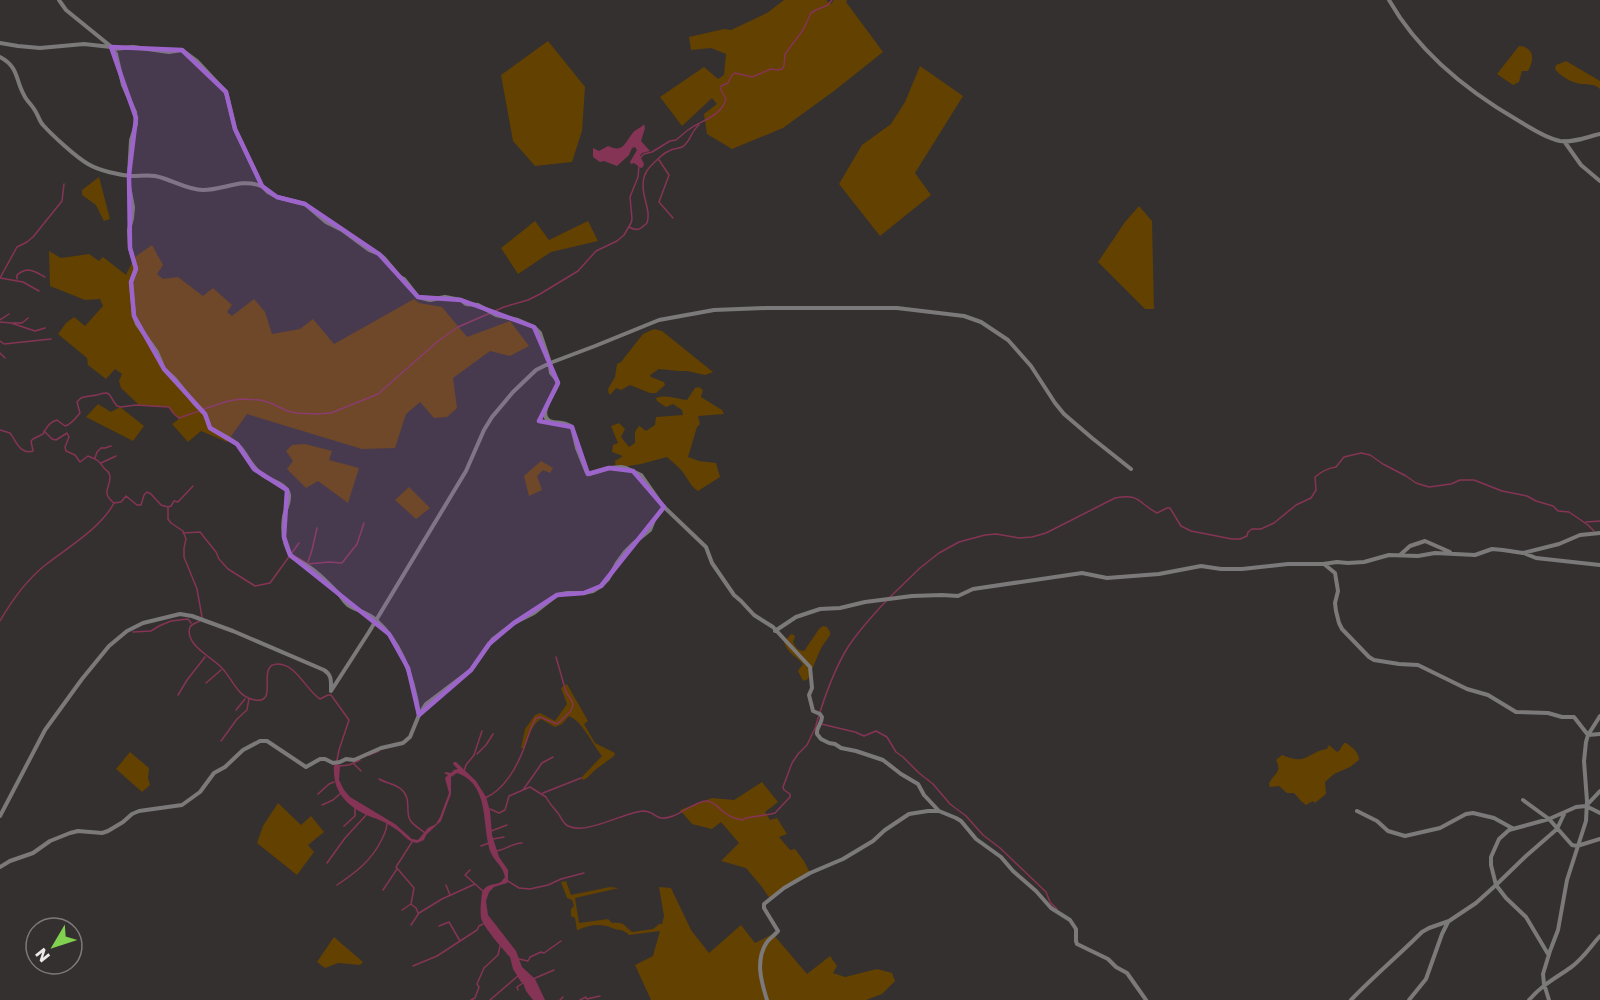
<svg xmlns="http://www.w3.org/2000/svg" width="1600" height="1000" viewBox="0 0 1600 1000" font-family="Poppins,sans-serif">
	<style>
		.green { fill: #634100 }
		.water { fill: #863455 }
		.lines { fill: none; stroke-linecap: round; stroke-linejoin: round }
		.stream { stroke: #863455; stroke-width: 1.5 }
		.minor { stroke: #7b7979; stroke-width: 4 }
		.marked { fill: #9d65cc; fill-opacity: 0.2; stroke: #9d65cc; stroke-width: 4.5; stroke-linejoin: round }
	</style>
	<rect width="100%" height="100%" fill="#34302f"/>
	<path class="green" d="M784 0H826L831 4 834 0H847L846 2 883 52 834 91 783 128 732 149 707 134 704 114 717 104 712 98 682 126 660 97 704 67 718 79 724 75 726 54 711 48 691 50 689 37 724 29 731 30 767 13Z
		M548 41 585 87 582 131 572 162 535 166 513 141 501 75Z
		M1519 46C1534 47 1535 59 1528 71H1522L1519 82 1513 85 1497 74Z
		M1566 61 1600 81V89C1593 83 1589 85 1581 84 1572 83 1560 76 1555 69L1556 65Z
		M920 66 963 96 915 173 931 195 880 236 839 184 862 145 891 124 905 102Z
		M99 177 110 219 104 221 96 205 82 195V190Z
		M1139 206 1152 221 1154 309H1145L1098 262 1125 222Z
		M535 221 549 240 588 221 598 241 551 252 518 274 501 248Z
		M152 245 163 265 157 274 163 279 178 277 203 296 213 288 232 305 227 312 232 316 254 299 265 312 272 334 300 329 313 319 334 344 414 299 419 303 442 307 467 337 510 321 529 346 510 356 490 351 453 378 457 408 447 417 434 418 420 402 406 414 395 448 362 449 247 414 227 442 201 431 188 442 172 424 179 419 169 407 139 405 121 388 119 381 122 374 115 369 106 379 88 365 87 358 58 334 66 323 74 317 85 326 103 306 100 299 85 300 50 286 49 251 61 258 89 254 99 261 103 257 126 275 135 257Z
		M654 329 662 331 713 372 705 375 687 371H679L659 369 650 375 651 377 664 382 665 385 656 393H650L630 385 621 390 616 388 611 394H609L608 389 615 377 617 364 621 362 643 334Z
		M699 387 703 390 701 397 722 410 724 414 698 416 700 424 697 427 688 457 699 461 716 463 720 477 698 491C691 487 688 479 682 471 678 466 672 462 667 457L641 464 616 468 615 461 623 456 612 452 613 445 618 443 611 426 619 423 625 429 621 437 629 447 635 443V432L639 426 641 427 646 431 655 425 656 417 683 415 682 410 673 404 666 407 657 401 656 398C667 394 677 399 687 400L695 388Z
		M98 404 111 412 120 407 144 426 133 441 86 417Z
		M305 444 332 451 329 460 359 468 348 503 318 481 306 488 287 469 293 461 286 451 292 445Z
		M541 461 553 468 550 473 543 470 537 476 542 490 529 496 524 476Z
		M409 487 430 508 416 519 395 500Z
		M823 626 827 627 830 632V635L821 648 808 679 804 681 802 679 798 671 803 664C796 656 787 653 784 642L791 634 794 635 795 637 793 642C795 647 798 651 804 651L819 629Z
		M567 684 588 721 584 724 595 743 615 753 614 756 595 770 587 778 583 780 581 778 602 756C593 745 582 721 569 716L562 724 555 727 541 719C531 725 528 738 524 748H521L525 729 535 715 540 713 555 721 567 704 561 688Z
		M1344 743H1346C1352 747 1359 752 1359 760L1350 767 1334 774 1325 782 1326 794 1315 803 1313 801 1306 805 1301 801 1294 793H1287L1279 786 1270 787 1269 784C1273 773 1283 774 1276 760L1282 755C1308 766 1305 753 1327 749L1329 745 1337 752 1339 751Z
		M130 752 149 768 148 778 150 785 142 792 116 769Z
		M762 782 778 802 765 812 770 820 777 818 787 834 779 837 790 850 795 849 804 861 810 873 770 899 762 887 746 868 721 861 739 843 721 822 712 829 692 824 680 810 712 798 734 800Z
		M278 803 301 825 311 816 324 832 308 845 314 852 297 875 257 843 263 826Z
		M566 881 571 895 610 887 619 888 575 898 579 923 608 919 612 923C625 922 623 925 632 932L653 929 659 924H662L664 916 659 887 671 888 691 930 709 953 741 925 755 943 773 934 807 974 830 956 837 966 833 973 845 977 877 969 892 973 895 981 882 994 866 1000H651L635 965 653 956 660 931 629 935C622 928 620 931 612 928 600 923 590 925 578 930H577L575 918 571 916V909L574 906 572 900 567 898 561 882Z
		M334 937 363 962 360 965 338 963 325 968 317 962Z"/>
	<path class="water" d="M644 124 645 128 641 141 650 151 642 153 640 156 644 164 643 167 641 168 634 163 631 164 630 162 637 150 635 147 632 148 629 155 617 166 604 161 600 162 593 157V148L599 151 608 146C623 153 624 144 632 134 635 129 640 129 644 124Z
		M454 762H456L476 781 486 797 490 811 492 835 499 857 508 870V880L507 883 494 887 489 892 486 901 488 915 516 951 522 967 535 979 545 1000H533L526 991 523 983 521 982 513 969 510 957C504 951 482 925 481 918 480 910 481 901 482 893 486 883 493 886 501 882L505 877C503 866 495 862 491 853 481 826 491 785 457 773L451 777V794L441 821 426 835 424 840 417 843C407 842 403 833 394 828 386 822 377 819 369 816 346 806 332 791 334 765L337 764 340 765 339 780 344 790 350 797 395 824 412 839 418 840 428 828 436 824 440 817 449 793 445 778 448 775 444 773 446 772 451 773 454 770 458 769 453 764Z"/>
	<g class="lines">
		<path class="stream" d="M640 158 644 154 652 152 670 141 676 140C680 137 684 133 688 130 701 120 721 117 726 99L720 88 721 86 728 83 732 75 735 73 752 77 771 69 778 70 782 69 784 66 785 54 803 30 811 13 816 10 828 5 832 0
			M659 160 669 175 659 202 673 218
			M629 227C638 232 640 229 647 223 651 211 643 199 643 186 643 173 648 168 658 159 661 156 664 153 669 151 673 148 678 149 682 147 690 143 691 131 699 125
			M0 278 17 247 27 242 33 237 62 201 64 184
			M0 278 23 282 39 291
			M17 279V275C28 266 34 271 45 277
			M0 320 9 314
			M0 322 11 323 35 331 45 328
			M13 323H22L28 318
			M0 341 4 344 51 339
			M0 353 5 358
			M204 409 228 401 241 399 261 400 273 404 287 411 296 413 316 414 331 413 378 394 437 342 458 327 504 307 528 300 540 294 578 271 596 251 617 241 624 235 631 223 632 219 630 197 638 177 639 165
			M0 430 10 433C16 441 20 455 33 451L31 441 33 439 43 434
			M44 431 52 439 56 440 67 433 69 437 65 447 66 451 75 455 80 462 88 456C98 460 98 460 104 468 108 473 108 469 110 476 111 487 100 492 114 503L121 502 126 496 137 505H141L144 495 147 492 151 494 161 505 168 507V519L171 523 183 531 186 539 184 548V557L197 589 202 617 201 620C198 623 192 623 190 627 184 644 211 657 220 666 233 678 236 697 255 700 280 704 255 664 278 664 296 664 307 691 320 699L328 695H331L349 720 339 750 337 760
			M43 434C47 427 49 422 57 420L65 426C70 425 76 418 80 413L77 402 81 398C86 396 92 396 97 395 112 390 108 395 117 406L121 407 136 405 169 407 174 414 179 418 199 411
			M95 458 97 452 101 448H105L111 446
			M101 463 116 456
			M168 507 171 506 174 501 178 502 193 486
			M1586 522 1600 521
			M183 533 200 532 216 552 219 559 228 569 255 586 270 583 299 543
			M293 555 308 564 329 562 342 563 357 544 364 523
			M308 562 312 550 317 528
			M890 597 920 568 939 553 959 542 985 535 996 534 1019 538 1032 537 1046 533 1115 498C1140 493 1138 503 1157 513L1167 508H1170L1181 526 1191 531 1232 539H1240L1247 536 1248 532 1252 529H1261L1274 523 1296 505 1311 498 1316 490 1315 477C1322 471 1328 468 1336 467L1344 457 1361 453 1370 455 1383 464 1406 476 1416 483 1429 487 1451 484 1460 480H1474L1502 491 1527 496 1536 501 1553 506 1558 511 1569 512 1588 525 1594 531
			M0 621C12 600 26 581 44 566 67 548 101 528 114 503
			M133 632 151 631 159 626 171 621 188 619 191 623
			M206 683 221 670
			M178 695 187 680 205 657
			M236 710 245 699
			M821 724 855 732 864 736 876 731 887 737 896 752 903 757 919 773 933 784 950 804 966 816 983 835 1000 848 1046 892 1050 902 1057 909
			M816 725C824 698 833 671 848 647 859 630 873 615 887 600
			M221 741 237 719 247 710 249 698
			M477 754 486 745 493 734
			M369 755 379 751
			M353 763 361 771
			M339 766 349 765 360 760
			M464 771 466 765 474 755 482 731
			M379 779C386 783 395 784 401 789 412 798 405 811 410 820 413 825 420 829 425 833
			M523 790 542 763 553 757
			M543 793 581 778
			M318 794 329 784 334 782
			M485 798C504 790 517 767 524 748 528 737 530 728 536 718L540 717 557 724 570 712 573 706 572 701 566 692 556 657
			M322 805 333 800 341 793
			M490 809 499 813 505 810 509 796 530 787 546 797C549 803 553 807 557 812 561 816 562 823 568 826 587 835 622 813 643 811 657 811 654 823 673 816 682 813 698 800 707 801 715 802 719 809 725 813 730 817 737 819 742 820L746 818 771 814 775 813 790 797V794L784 790 783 787 792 763 798 754 807 745 816 726
			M344 826 355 816V808
			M491 831 507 825
			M493 839 504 837
			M412 842 396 867 414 888 411 904 416 908 418 913
			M481 846 489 843
			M495 851C504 851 512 843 522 843
			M327 863 345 838 368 813
			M470 870 465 875 475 884
			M506 880 519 888 530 889 548 885 561 879 584 873
			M337 885C355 873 371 861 381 841 384 835 387 830 387 823
			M446 885 450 895
			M383 890 397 869
			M402 910 411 904
			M411 925 419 913 442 899 475 884 484 892
			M439 926 449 922 460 941
			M519 959 528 961 530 957 541 952 544 953 561 941
			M413 966 437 956 477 930 479 926 483 924
			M533 979 554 970
			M518 990 517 987 523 983
			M471 1000 475 998 479 987 477 984 484 968 498 955 500 946
			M490 1000 519 975
			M560 1000 563 997
			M580 1000 586 997 587 999 600 996"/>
		<path class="minor" d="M59 0 66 10 114 49 133 47 169 52 182 50 197 61 226 92 235 129 262 186 268 192 277 197 305 204 326 222 342 230 369 250 379 254 384 258 400 277 404 279 418 297 430 300 445 297 461 300 466 304 478 305 496 315 518 320 534 327 540 333 549 360 551 373 557 380 558 383C555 393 534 418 553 422 560 423 565 422 572 427L577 448 587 473 589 474 609 468 621 467 626 468 641 475 662 505 706 547 712 563 734 595 741 601 754 615 773 627 810 667 812 688 809 695 813 711 820 714 822 717C822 724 816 727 817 734L821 739 829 743 835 744 841 748 856 751 883 760 901 774 918 784 924 795 939 811 956 818 961 821 976 839 1001 857 1013 871 1036 891 1051 908 1070 920 1076 929V941L1077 944 1108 959 1116 967 1127 973 1146 1000
			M1389 0C1419 53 1467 91 1519 121 1531 128 1545 138 1560 141 1573 143 1587 137 1600 134
			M0 43 18 46 40 48 84 44 111 47 116 54 123 85 135 112 136 124 131 140 129 175V186L133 207 132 218 129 230 130 248 136 268 131 282 134 316 137 324 157 352 164 369 175 379 195 404 205 414 210 428C220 434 229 437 238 445 248 455 251 468 264 476 272 481 287 484 289 495 290 502 285 510 284 517 282 531 284 546 292 557 300 562 309 566 316 572 324 578 332 587 339 594 342 598 344 602 348 605 357 611 368 612 376 620 403 644 414 680 419 715
			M0 57C19 67 15 79 24 95 26 100 31 104 34 109 38 114 39 121 43 125 53 136 76 157 88 164 100 171 119 175 132 176 140 176 148 175 155 176 171 179 187 190 203 190 224 190 241 178 261 186
			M1564 141 1581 165 1600 181
			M1524 553 1536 558 1600 565
			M1400 555 1410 546 1425 541 1450 552
			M1324 564 1335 573 1338 591 1335 603 1336 611 1339 623 1342 629 1369 657 1374 660 1399 664 1418 665 1467 689 1488 695 1516 712 1548 713 1562 717H1574L1588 735 1600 734
			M775 631 796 617 820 609 840 608 865 602 912 596 942 595 958 596 973 589 1082 573 1107 578 1159 574 1201 566 1221 569H1242L1288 564H1323L1337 562 1348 563 1364 562 1389 555 1418 556 1435 553 1475 555 1492 549 1503 550 1523 553 1559 544 1580 535 1600 533
			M331 691 369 632 466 471 484 430 492 417 513 392 536 370 550 363 595 346 659 320 714 310 766 308H897L964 316 981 322 1008 340 1031 366 1055 403 1064 414 1092 438 1131 469
			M1600 791 1586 806 1600 813
			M1523 800 1549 819 1572 845 1577 846 1600 839
			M1357 811 1377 821 1388 831 1405 836 1440 828 1466 814 1473 813 1494 818 1512 828
			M0 816 45 730 82 679 109 646 127 631 143 623 180 614 192 616 233 631 324 670C332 675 331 681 331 690
			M0 867 10 861 33 853 50 841 70 833 78 831 102 833 108 831 123 822 132 814 139 811 182 805 200 792 214 773 225 767 243 750 260 741H267L306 767 320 759H325L333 763 340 762 346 759 354 760 381 748 403 743 410 737 419 715 426 704 471 670 493 639 514 623 534 613 557 595 567 593H584L593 591 601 586 608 579 617 563 625 552 634 543 650 530 654 520 664 507
			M1548 954 1526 917 1506 898 1496 885 1491 865V857L1499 839 1509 830 1549 819 1576 807 1586 806
			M767 1000C761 981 755 960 767 942 770 938 775 935 778 931L764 908V904L784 888 810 873 843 859 873 841 885 830 909 814 928 811H939
			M1351 1000C1374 976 1399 955 1422 932L1429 928 1449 921 1476 903 1496 885 1526 856 1557 829 1565 812
			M1409 1000 1426 979 1442 934 1448 922
			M1529 1000C1542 985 1554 979 1570 968 1583 959 1590 947 1600 936
			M1549 1000 1544 984 1543 974 1550 951 1558 930 1567 880 1586 821 1587 801 1584 761 1586 742 1588 735 1600 716"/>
	</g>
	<path class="marked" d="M111 47 182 50 226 92 235 129 262 186 277 197 305 204 379 254 418 297 461 300 534 327 558 383 539 421 572 427 588 474 609 468 633 471 664 507 601 586 584 593 557 595 514 623 489 644 471 670 419 715 408 668 389 634 290 555 284 537 287 490 254 469 237 444 210 428 205 414 164 369 134 316 131 282 136 269 130 248 129 175 136 118Z"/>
	<g transform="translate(54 946) rotate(231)"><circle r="28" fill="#34302f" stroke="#7e7a79" stroke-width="1.5"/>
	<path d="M0-4.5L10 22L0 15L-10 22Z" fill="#82d04f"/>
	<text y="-9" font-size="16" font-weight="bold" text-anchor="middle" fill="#eceae9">N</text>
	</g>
</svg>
